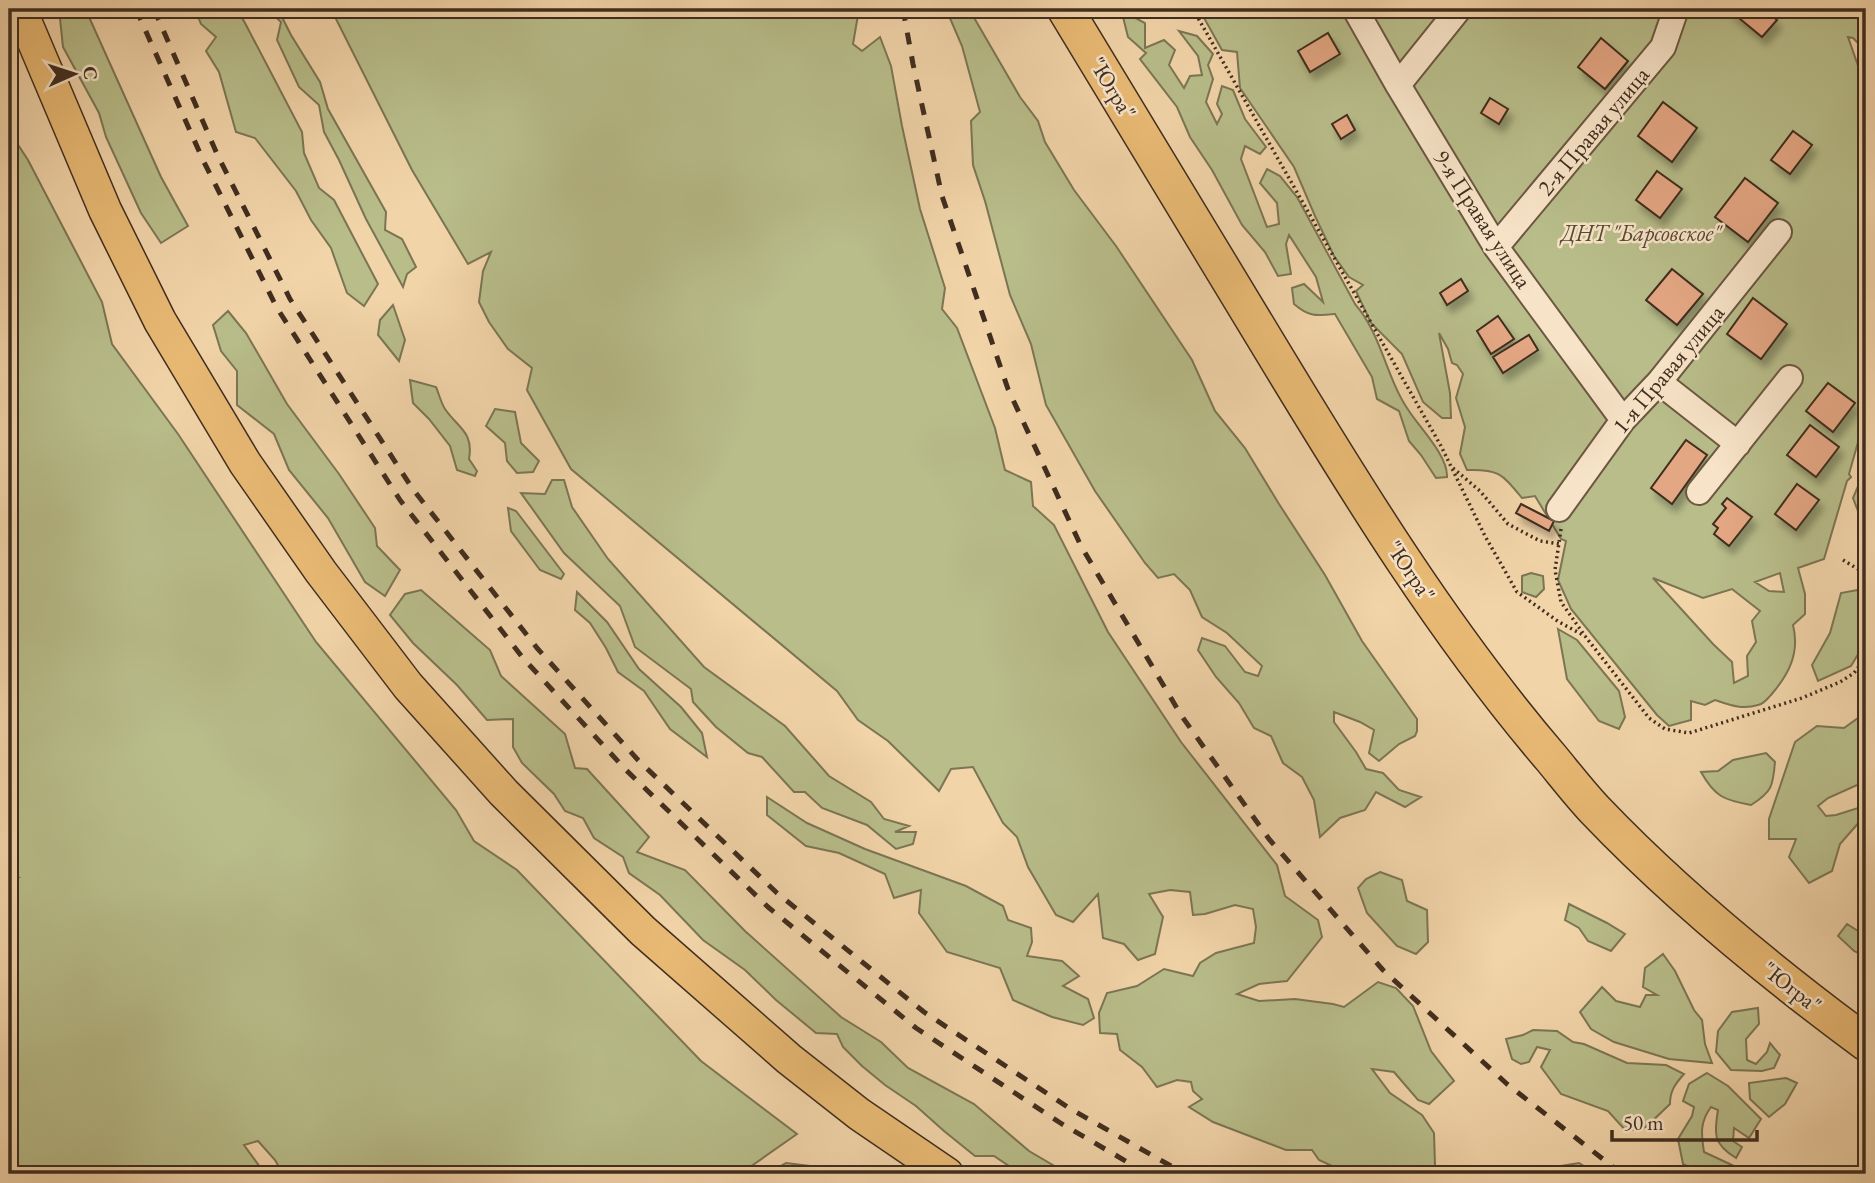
<svg xmlns="http://www.w3.org/2000/svg" width="1875" height="1183" viewBox="0 0 1875 1183" font-family="'EB Garamond',serif">
	<style>
		.green { fill: #b8bd8a; stroke: #7c7554; stroke-width: 2; fill-rule: evenodd }
		.building { fill: #e4a784; stroke: #402d1f; stroke-width: 2; filter: url(#shadow) }
		.lines { fill: none; stroke-linecap: round; stroke-linejoin: round }
		.minor-casing { stroke: #6c5742; stroke-width: 28 }
		.major-casing { stroke: #402d1f; stroke-width: 35 }
		.highway-casing { stroke: #402d1f; stroke-width: 38 }
		.path { stroke: #402d1f; stroke-width: 3.5; stroke-dasharray: 2 3.5; stroke-linecap: butt }
		.minor { stroke: #f7e3c7; stroke-width: 24 }
		.major { stroke: #e9ba74; stroke-width: 32 }
		.highway { stroke: #e9ba74; stroke-width: 35 }
		.rail { stroke: #402d1f; stroke-width: 5; stroke-dasharray: 12 12; stroke-linecap: butt }
		.labels { text-anchor: middle; dominant-baseline: central; stroke-width: 5; stroke-linejoin: round; paint-order: stroke }
		.street-label { font-size: 23px; fill: #402d1f; stroke: #f7e3c7 }
		.park-label { font-size: 23px; font-style: italic; fill: #584a34; stroke: #f7e3c7 }
	</style>
	<defs>
		<filter id="shadow"><feDropShadow dx="4.5" dy="8" stdDeviation="3.5" flood-color="#0004"/></filter>
	</defs>
	<rect width="100%" height="100%" fill="#f2d4a9"/>
	<filter id="stains"><feTurbulence type="fractalNoise" baseFrequency=".00286" numOctaves="4"/><feColorMatrix values="0 0 0 0 .2 0 0 0 0 .09 0 0 0 0 .02 0 0 0 .5 -.17"/></filter>
	<radialGradient id="worn" r=".72"><stop offset=".6" stop-color="#630" stop-opacity="0"/><stop offset="1" stop-color="#630" stop-opacity=".3"/></radialGradient>
	<path class="green" d="M59 9H89V17L161 177 188 226 161 243 141 213 106 137 99 113 63 47Z
		M195 9H237L245 23 302 132 304 153 319 188 334 200 378 284 364 306 347 293 331 248 311 220 296 191 255 138 236 132 219 72 206 51 216 37 201 24Z
		M267 9H278L291 35 320 82 328 109 386 212 385 230 402 239 416 267 407 274 403 287 366 219 339 160 324 132 319 105 299 87 277 40 281 22Z
		M331 9H859L853 44 862 51 880 37 891 66 902 126 920 209 945 288 942 309 957 328 995 428 1005 470 1031 482 1033 506 1054 525 1108 632 1181 742 1277 865 1285 896 1318 920 1322 937 1287 981 1259 984 1237 994 1259 1001 1295 999 1333 1004 1344 1007 1378 982 1396 988 1413 1006 1431 1051 1454 1081 1429 1104 1418 1100 1394 1072 1372 1069 1390 1093 1422 1115 1434 1133 1435 1165 1441 1174H1349L1319 1160 1312 1150H1286L1213 1122 1189 1107 1202 1099 1193 1091 1191 1082 1177 1080 1157 1087 1142 1067 1120 1050 1117 1034 1100 1033 1099 1013 1107 993 1137 986 1164 969 1193 976 1200 963 1216 953 1254 943 1256 927 1253 909 1235 905 1205 914 1193 915 1190 892 1170 890 1149 894 1163 917 1155 954 1138 960 1124 944 1103 938 1098 894 1073 922 1056 915 1028 867 1017 837 1003 823 973 767 951 769 939 791 888 741 858 720 837 691 571 469 527 390 532 368 508 349 489 322 479 302 483 271 491 252 468 264 412 170Z
		M946 9H969L1020 97 1038 121 1045 142 1074 190 1116 246 1192 360 1215 411 1245 448 1279 504 1325 575 1362 641 1417 719V731L1415 736 1399 744 1379 761 1369 753 1374 730 1360 722 1334 712V722L1356 752 1366 769 1383 773 1399 790 1421 797 1405 807 1376 792 1365 810 1340 818 1320 837 1314 800 1302 777 1283 763 1271 736 1254 728 1239 703 1216 677 1198 650 1202 638 1225 646 1245 672 1258 676 1262 666 1227 633 1202 617 1190 590 1174 574 1158 578 1145 563 1095 491 1046 405 1031 344 1010 295 985 201 973 165 971 121 980 112 962 46Z
		M1121 9H1134L1128 14 1145 23V48L1164 40 1175 50 1169 65 1184 88 1190 76 1202 75 1198 56 1179 31 1197 36 1213 54 1208 65 1213 79 1206 102 1217 124 1222 114 1217 104 1222 86 1233 90 1245 119 1266 147 1260 154 1245 146 1241 159 1267 227 1279 224 1277 203 1260 183 1267 169 1280 176 1297 197 1355 304C1382 335 1386 378 1409 411 1420 428 1448 456 1447 477L1436 478 1421 455 1409 441 1399 411 1377 399 1372 377 1335 314C1316 316 1309 317 1294 304L1292 288 1304 284 1323 302 1316 277 1289 235 1286 244 1291 274 1278 276 1265 252 1242 225 1212 170 1190 137 1177 107 1140 59 1146 53 1128 37Z
		M1199 9H1866V51L1853 38 1848 37 1862 77 1866 67V414L1849 474 1851 477 1847 481 1824 559 1798 568 1805 594V614L1793 625C1800 653 1789 674 1771 695 1767 699 1764 704 1758 705 1742 710 1730 705 1715 700L1705 705 1691 701V720L1669 726 1657 715 1571 609 1558 580 1566 541 1561 539 1535 496 1522 498C1502 474 1499 469 1467 470L1460 454 1465 427 1456 398 1463 374 1457 365 1452 363 1448 349 1439 333 1450 393 1451 418H1442L1423 402 1402 354 1371 323 1356 291 1363 285 1349 277 1334 256 1315 216 1294 167 1240 88 1237 52 1222 50ZM1780 573 1784 592 1769 591 1755 582ZM1653 578 1703 598 1732 589 1760 611 1752 621 1756 642 1747 656 1748 676 1734 683 1732 662 1713 644Z
		M9 131 28 160 102 302 112 344 178 434 316 642 456 810 474 841 517 870 701 1061 797 1134 740 1174H283L275 1160 258 1141 244 1145 265 1174H9V877H18L9 871Z
		M393 305 405 340 399 361 378 335 380 320Z
		M228 311 246 333 287 404 339 474 375 528 377 546 400 570 385 596 365 582 328 518 289 470 274 434 237 405V371L221 351 213 325Z
		M410 380 436 387C439 394 441 403 445 409 458 428 474 432 469 459L477 471 475 476 457 470 450 446 429 419 413 403Z
		M495 409 515 412 521 443 539 461 533 472 517 473 507 461 505 443 486 426Z
		M1862 477 1866 478V532L1853 498Z
		M552 480H564L572 507 608 559 704 667 785 726 829 776 871 802 884 819 909 826 895 832H916L913 844 896 849 867 825 822 808 805 792H794L762 757 748 753 716 727 693 702 691 689 635 647 620 606 564 553 521 493 545 494Z
		M508 508 516 511 564 574 561 579 540 570 511 531Z
		M1531 573 1543 576 1544 589 1536 597 1522 592V576Z
		M421 590 490 650 501 676 565 734 575 768 587 769 649 837 637 852 685 870 745 931 841 1017 881 1042 908 1068 974 1104 1029 1151 1068 1174H1021L994 1156H975L944 1131 916 1106 885 1085 862 1066 843 1047 837 1034 816 1033 776 1000 745 970 703 940 660 895 629 873 623 857 594 838 583 818 565 811 554 794 522 763 513 747V719L487 720 457 685 413 643 390 615 405 594Z
		M1857 590 1866 599V641L1851 666 1818 681 1812 665 1830 633 1841 593Z
		M577 592 607 622 639 669 681 707 702 733 707 757 670 729 644 691 618 672 606 648 590 623 575 610Z
		M1558 629 1577 640 1619 691 1625 717 1619 729 1599 721 1567 679Z
		M1858 718 1866 719V781L1828 798 1818 806 1826 816 1836 815 1861 807V820L1840 844 1832 871 1809 883 1789 857 1796 839H1769V819L1795 742 1817 726 1844 728Z
		M1766 753 1775 762C1773 786 1772 792 1751 805 1724 800 1715 797 1701 772L1718 771 1733 760Z
		M767 797 807 823 865 849 966 886 1003 906 1008 920 1031 928 1032 942 1027 956 1062 961 1079 976 1063 986 1088 999 1094 1018 1083 1025 1052 1017 1013 1000 1000 968 947 952 919 913 921 890 894 898 885 874 839 853 806 846 767 815Z
		M1380 872 1402 880 1407 901 1427 910 1428 942 1416 954 1397 946 1367 913 1358 888 1366 879Z
		M1569 904 1607 923 1625 934 1611 951 1588 941 1579 928 1565 920Z
		M1847 924 1866 936V957L1854 951 1838 936Z
		M1663 954 1675 971 1694 1010 1702 1020 1705 1044 1712 1063 1669 1059 1614 1042 1591 1029 1580 1012 1602 987 1616 1001 1640 1007 1646 995H1657L1643 987 1645 968Z
		M1758 1008 1759 1024 1746 1039 1747 1060 1756 1064 1767 1052 1770 1043 1780 1055 1774 1068 1762 1071 1731 1070 1716 1052 1718 1031 1732 1012Z
		M1533 1030 1557 1031 1573 1042 1584 1044 1627 1063 1666 1065 1684 1074C1675 1084 1670 1091 1670 1104L1646 1127 1626 1131 1608 1111 1561 1094 1541 1067 1550 1050 1537 1047 1529 1062 1521 1064 1512 1059 1506 1039 1523 1035Z
		M1707 1073 1728 1086 1761 1119 1749 1138 1734 1128 1733 1141 1742 1147 1736 1158C1713 1144 1714 1134 1718 1110L1711 1107C1700 1122 1701 1133 1704 1152L1747 1172 1742 1174H1702L1683 1164 1678 1139 1692 1116 1694 1107 1683 1101 1689 1084Z
		M1786 1078 1797 1083 1785 1104 1769 1117 1750 1099 1749 1083Z
		M786 1163 842 1170 848 1174H767Z
		M1579 1163 1597 1174H1548L1555 1167Z"/>
	<path class="building" d="M1728 9H1764L1777 20 1762 37Z
		M1328 33 1340 54 1310 72 1298 51Z
		M1601 38 1628 61 1605 89 1578 67Z
		M1490 98 1508 109 1499 124 1481 113Z
		M1663 102 1697 128 1672 162 1638 136Z
		M1347 115 1355 130 1341 139 1332 124Z
		M1793 131 1812 145 1790 174 1771 160Z
		M1657 171 1682 189 1660 218 1636 200Z
		M1745 178 1778 203 1748 242 1715 217Z
		M1672 269 1703 294 1677 325 1646 300Z
		M1461 279 1468 291 1447 305 1440 293Z
		M1753 298 1787 324 1761 359 1727 334Z
		M1498 316 1514 339 1491 354 1477 331Z
		M1529 335 1538 350 1503 373 1493 357Z
		M1828 383 1855 403 1833 432 1806 411Z
		M1810 425 1839 447 1816 477 1787 455Z
		M1686 440 1707 455 1672 504 1651 488Z
		M1797 484 1819 500 1796 530 1775 514Z
		M1727 498 1752 517 1729 546 1714 534 1718 528 1713 524 1726 508 1722 504Z
		M1521 504 1554 521 1549 531 1516 513Z"/>
	<g class="lines">
		<g class="minor-casing">
			<path id="minor" d="M1355 9 1398 85 1496 247 1623 420
				M1398 85 1459 9
				M1496 247 1663 47 1676 9
				M1659 382 1738 444
				M1699 492 1790 378
				M1559 509 1623 420 1659 382 1779 232"/>
		</g>
		<g class="major-casing">
			<path id="major" d="M20 9 105 210 160 321 245 463 321 572 408 686 504 793 643 931 789 1059 859 1114 947 1174"/>
		</g>
		<g class="highway-casing">
			<path id="highway" d="M1065 9C1134 122 1203 235 1271 349 1357 491 1444 633 1552 759 1566 776 1580 794 1595 810 1677 896 1770 972 1866 1043"/>
		</g>
		<path class="path" d="M1193 9 1441 446 1485 536 1517 592 1559 622 1585 636
			M1453 468 1480 491 1508 524 1540 541 1560 544
			M1561 529 1555 570 1561 602 1585 636 1649 718 1665 729 1689 733 1802 698 1840 682 1854 673 1866 657
			M1843 560 1866 574"/>
		<use href="#minor" class="minor"/>
		<use href="#major" class="major"/>
		<use href="#highway" class="highway"/>
		<path class="rail" d="M136 9 203 160 277 308 400 500 523 658 626 770 768 907 916 1028 1062 1124 1148 1174
			M154 9 217 154 290 299 412 488 537 648 638 760 777 893 924 1012 1069 1108 1185 1174
			M903 9 913 64 942 196 1008 389 1081 546 1181 715 1269 839 1383 970 1507 1084 1622 1174"/>
	</g>
	<g class="labels">
		<g class="street-label">
			<text transform="translate(1113 88) rotate(59)">"Югра"</text>
			<text transform="translate(1593 131) rotate(-50)">2-я Правая улица</text>
			<text transform="translate(1483 219) rotate(57)">9-я Правая улица</text>
			<text transform="translate(1668 369) rotate(-50)">1-я Правая улица</text>
			<text transform="translate(1411 571) rotate(56)">"Югра"</text>
			<text transform="translate(1792 987) rotate(38)">"Югра"</text>
		</g>
		<g class="park-label">
			<text x="1641" y="233">ДНТ "Барсовское"</text>
		</g>
	</g>
	<rect width="1875" height="1183" fill="none" stroke="#f2d4a9" stroke-width="35"/>
	<rect x="10" y="10" width="1854" height="1162" fill="none" stroke="#402d1f" stroke-width="3.5"/>
	<rect x="18" y="18" width="1840" height="1148" fill="none" stroke="#402d1f" stroke-width="2"/>
	<g transform="translate(74 74) rotate(87)" stroke="#f7e3c7" stroke-width="5" paint-order="stroke">
	<path d="M0-5L12 26L0 18L-12 26Z" fill="#402d1f"/>
	<text y="-10" font-size="19" font-weight="bold" text-anchor="middle" fill="#402d1f">С</text>
	</g>
	<path d="M1612 1130v10h145v-10" fill="none" stroke="#402d1f" stroke-width="3.5"/>
	<text x="1623" y="1130" font-size="21" fill="#402d1f" stroke="#f7e3c7" stroke-width="5" paint-order="stroke">50 m</text>
	<rect width="100%" height="100%" filter="url(#stains)"/>
	<rect width="100%" height="100%" fill="url(#worn)"/>
</svg>
